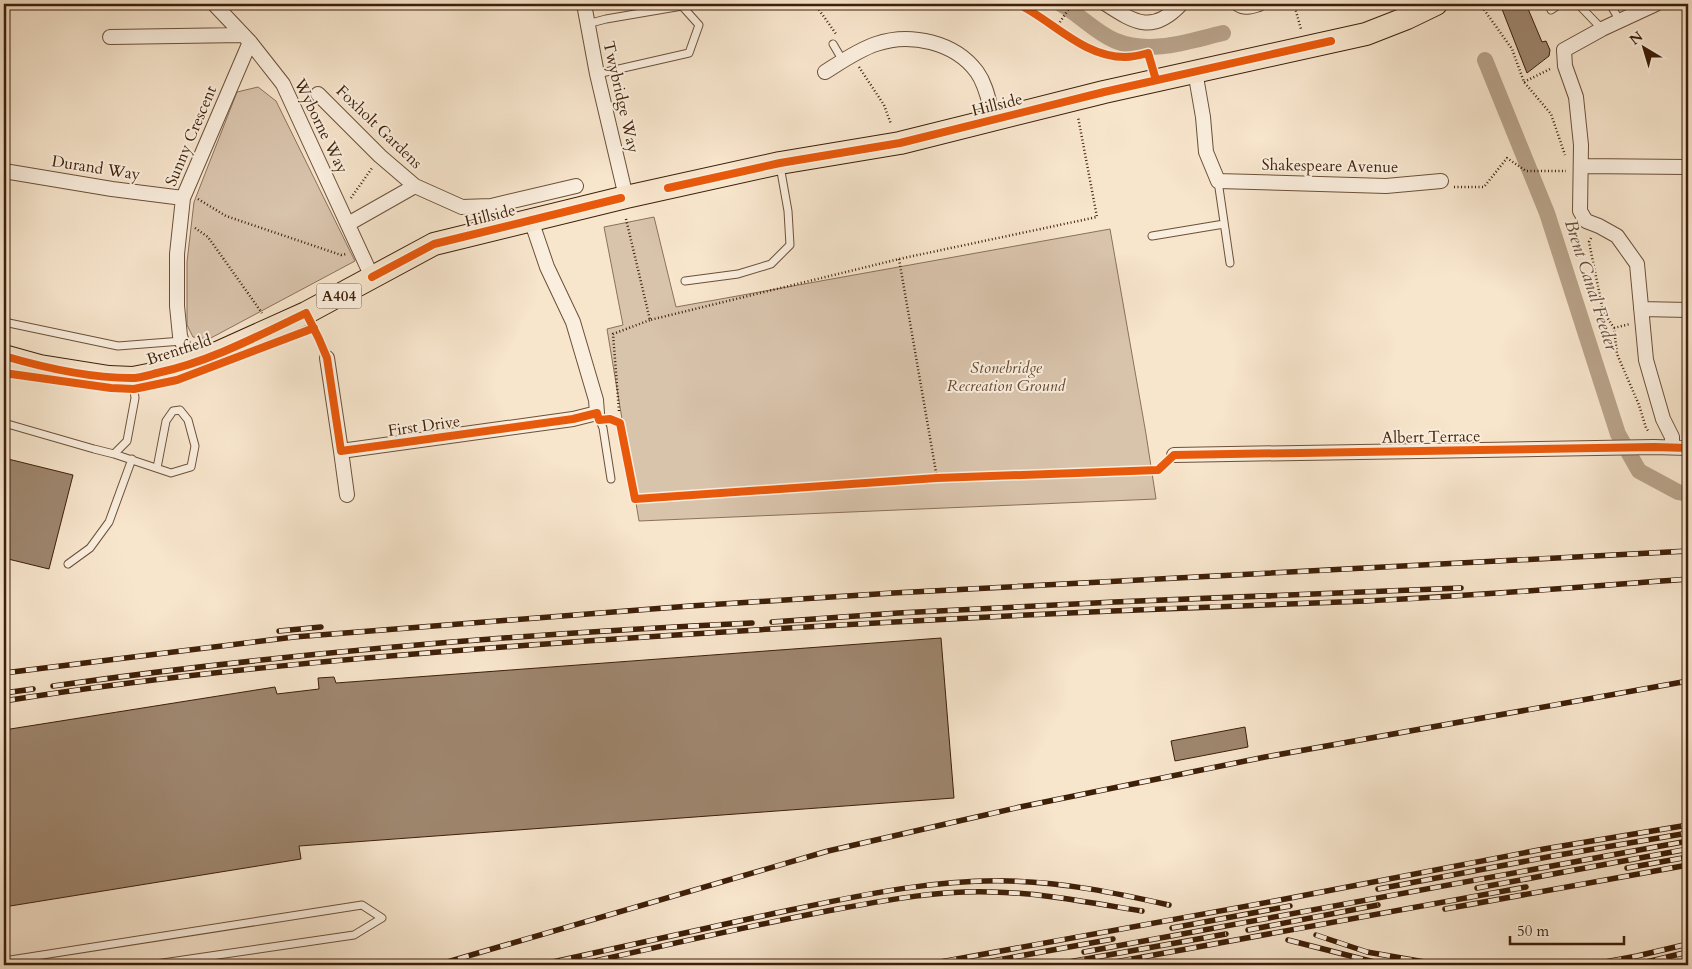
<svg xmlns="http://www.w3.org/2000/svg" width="1692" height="969" viewBox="0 0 1692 969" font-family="Cardo,serif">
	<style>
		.green { fill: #d8c3ab; stroke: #8b715a }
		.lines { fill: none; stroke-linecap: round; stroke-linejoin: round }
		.canal { stroke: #b8a289; stroke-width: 16 }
		.building { fill: #9e866e; stroke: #3e1f08 }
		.lane-casing { stroke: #6c5039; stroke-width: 9 }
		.street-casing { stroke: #6c5039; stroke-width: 16 }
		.primary-casing { stroke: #3e1f08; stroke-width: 24 }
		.path { stroke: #3e1f08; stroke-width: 2.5; stroke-dasharray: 1 2.5; stroke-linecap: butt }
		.lane { stroke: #faeede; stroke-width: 7 }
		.street { stroke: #faeede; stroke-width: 14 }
		.primary { stroke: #f7e5cc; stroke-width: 22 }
		.rail-casing { stroke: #3e1f08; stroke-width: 5.5 }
		.rail { stroke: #faeede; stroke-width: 4; stroke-dasharray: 11; stroke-linecap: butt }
		.cycleway-casing { stroke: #faeede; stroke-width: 11 }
		.cycleway { stroke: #e8590c; stroke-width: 8 }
		.labels { text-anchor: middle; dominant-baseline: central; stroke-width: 4; stroke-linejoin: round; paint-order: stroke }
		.shield { fill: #faeede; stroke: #765d48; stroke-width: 1 }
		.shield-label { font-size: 15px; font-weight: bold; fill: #3e1f08 }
		.street-label { font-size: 16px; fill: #3e1f08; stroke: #faeede }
		.park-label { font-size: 16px; font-style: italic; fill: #644831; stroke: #faeede }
		.water-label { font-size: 18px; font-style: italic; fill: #694d35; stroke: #faeede }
	</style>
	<rect width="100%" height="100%" fill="#f7e5cc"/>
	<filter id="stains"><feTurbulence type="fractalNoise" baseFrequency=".004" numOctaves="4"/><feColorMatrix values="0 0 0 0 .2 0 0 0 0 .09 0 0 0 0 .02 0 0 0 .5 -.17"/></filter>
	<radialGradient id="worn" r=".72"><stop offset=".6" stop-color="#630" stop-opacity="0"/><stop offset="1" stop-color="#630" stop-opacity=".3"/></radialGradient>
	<path class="green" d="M258 87 276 101 355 261 209 339 193 337 187 325V262L194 202 237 92Z
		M654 217 676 307 1110 229 1146 434 1156 499 639 521 607 329 623 325 604 227Z"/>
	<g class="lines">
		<path class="canal" d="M1061 4C1080 15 1096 33 1116 41 1150 55 1189 41 1223 33
			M1485 60 1547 213 1618 434 1639 471 1678 492 1688 494"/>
	</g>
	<path class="building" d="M1500 4H1526L1542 42 1546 41 1550 50 1549 56 1527 73Z
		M4 458 73 475 49 569 4 558Z
		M941 638 954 798 299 846 301 859 4 907V730L275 687 277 694 319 689 318 678 334 677 336 683Z
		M1245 727 1248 747 1175 761 1171 741Z"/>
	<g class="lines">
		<g class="lane-casing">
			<path id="lane" d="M1578 4 1602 29
				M1610 4 1620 21
				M1551 10 1560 4
				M587 24 606 19 682 6 699 25 689 53 597 74
				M833 44 843 61
				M1218 181 1230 263
				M1152 236 1224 224
				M685 281 738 274 771 264 790 245 788 211 780 166
				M4 322 118 346 182 341
				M597 413 603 428 611 479
				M599 420 610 419 620 423
				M4 423 94 449 114 454 127 441 135 398 133 382
				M114 454 171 473 191 467 195 446 188 420 180 410 173 411 166 421 157 468
				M68 564 90 548 109 522 132 459
				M4 961 362 905 382 918 354 935 149 965"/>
		</g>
		<g class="street-casing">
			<path id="street" d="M214 4 250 42 283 84 372 277
				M584 4 597 74 626 197
				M1106 4C1135 23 1153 34 1181 4
				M1238 4C1245 9 1252 6 1259 4
				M1656 4 1602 29 1564 50 1565 66 1576 97 1581 145 1580 211 1586 221 1599 226 1617 236 1637 264 1646 360 1663 419 1672 437V447
				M110 37 243 35
				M1195 71 1203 117 1206 152 1218 181 1386 186 1441 181
				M825 72C841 62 858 50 876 44 910 32 955 42 977 72 987 86 989 104 994 119
				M318 94 380 156 415 186 462 207 491 206 576 186
				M1581 166 1688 167
				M4 171 112 189 183 198
				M348 224 415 186
				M1641 309 1688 310
				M327 358 341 451 573 419 597 413 596 400 573 322 547 267 531 220
				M190 364 180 336 177 306V254L183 198 250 42
				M341 451 347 495
				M1174 455 1654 447 1688 448"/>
		</g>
		<g class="primary-casing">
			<path id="primary" d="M4 356 40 366 109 377 133 378 173 370 206 358 306 313 434 244 626 197 780 163 900 143 1104 92 1366 34 1407 18 1436 4"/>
		</g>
		<path class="path" d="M815 4 836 34
			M1294 4 1301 29
			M1480 4 1512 49 1524 82 1551 114 1565 155
			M1056 28 1072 4
			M859 67 884 105 891 124
			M1524 82 1552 68
			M1454 187H1484L1507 158 1526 171H1566
			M351 198 372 168
			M198 199 226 216 341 255 346 254
			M626 219 650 320 899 259 1097 217 1078 117
			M195 228 208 237 262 313
			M1591 238 1589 242 1603 311 1614 328 1617 354 1639 405 1646 428 1649 432
			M899 259 937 478
			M1614 328 1630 324
			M619 411 613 334 650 320"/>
		<use href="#lane" class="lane"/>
		<use href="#street" class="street"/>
		<use href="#primary" class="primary"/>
		<g class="rail-casing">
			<path id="rail" d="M772 622 898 613 1114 602 1461 588
				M279 631 321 627
				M4 673 294 637 690 606 893 593 1688 551
				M53 686C285 653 518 634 752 623
				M4 693 33 689
				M4 701C197 670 392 655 586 641 761 629 937 619 1112 611 1197 607 1282 604 1366 601 1474 596 1581 587 1688 579
				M1627 868 1688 857
				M1477 888 1683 850
				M1378 889 1553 856 1688 833
				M1445 909 1688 865
				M1172 928 1290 906
				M1248 930 1378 905
				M1316 935 1367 952 1442 965
				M1288 940 1386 965
				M1084 952 1688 841
				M437 965 828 851 950 823 1020 807 1265 757 1688 681
				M539 965C618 948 697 930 776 913 853 897 930 879 1009 881 1063 882 1116 893 1169 905
				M576 965C660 947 743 927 827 911 882 901 936 890 992 892 1043 893 1092 903 1142 911
				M924 965 1280 900 1544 849 1688 825
				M970 965 1113 939
				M1052 965 1226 934
				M1099 965 1526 887
				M1589 965 1637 956 1688 944
				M1634 965 1688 952"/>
		</g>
		<use href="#rail" class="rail"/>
		<g class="cycleway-casing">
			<path id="cycleway" d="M1018 4C1053 21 1083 57 1125 57 1133 57 1141 55 1148 53L1156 80
				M668 188 780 163 900 143 1104 92 1331 41
				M372 277 434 244 621 198
				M4 356C45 368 88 378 131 378 140 378 149 375 157 373 209 362 258 336 306 313L319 339 327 358 341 451 573 419 597 413 599 420 610 419 620 423 635 499 937 478 1158 470 1174 455 1654 447 1688 448
				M4 373 111 388 134 389 177 380 314 328"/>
		</g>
		<use href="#cycleway" class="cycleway"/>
	</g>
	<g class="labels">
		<rect class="shield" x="316.5" y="283.5" width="45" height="25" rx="4"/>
		<g class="shield-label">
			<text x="339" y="296">A404</text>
		</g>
		<g class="street-label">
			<text transform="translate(621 97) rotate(77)">Twybridge Way</text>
			<text transform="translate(997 105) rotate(-14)">Hillside</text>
			<text transform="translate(321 126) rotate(64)">Wyborne Way</text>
			<text transform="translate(379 127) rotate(44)">Foxholt Gardens</text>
			<text transform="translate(191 136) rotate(-67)">Sunny Crescent</text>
			<text transform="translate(1330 166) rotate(1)">Shakespeare Avenue</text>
			<text transform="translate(96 168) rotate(9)">Durand Way</text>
			<text transform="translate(490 216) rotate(-14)">Hillside</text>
			<text transform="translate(179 350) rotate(-18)">Brentfield</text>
			<text transform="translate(424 426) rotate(-8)">First Drive</text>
			<text transform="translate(1431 437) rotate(-1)">Albert Terrace</text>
		</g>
		<g class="park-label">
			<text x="1006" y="368">Stonebridge<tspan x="1006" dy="18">Recreation Ground</tspan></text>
		</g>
		<g class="water-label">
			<text transform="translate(1591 285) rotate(72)">Brent Canal Feeder</text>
		</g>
	</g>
	<rect width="1692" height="969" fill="none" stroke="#f7e5cc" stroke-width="20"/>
	<rect x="5" y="5" width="1682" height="959" fill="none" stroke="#3e1f08" stroke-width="2.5"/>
	<rect x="10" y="10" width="1672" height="949" fill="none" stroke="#3e1f08"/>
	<g transform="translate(1644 48) rotate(322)" stroke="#faeede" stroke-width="4" paint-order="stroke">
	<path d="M0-4L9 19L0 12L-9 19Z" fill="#3e1f08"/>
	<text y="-8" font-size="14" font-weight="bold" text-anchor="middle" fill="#3e1f08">N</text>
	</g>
	<path d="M1510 936v8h114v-8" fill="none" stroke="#3e1f08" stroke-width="2.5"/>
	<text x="1517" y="936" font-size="15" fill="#3e1f08" stroke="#faeede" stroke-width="4" paint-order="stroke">50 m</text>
	<rect width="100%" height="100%" filter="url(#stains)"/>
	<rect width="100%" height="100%" fill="url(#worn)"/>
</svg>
